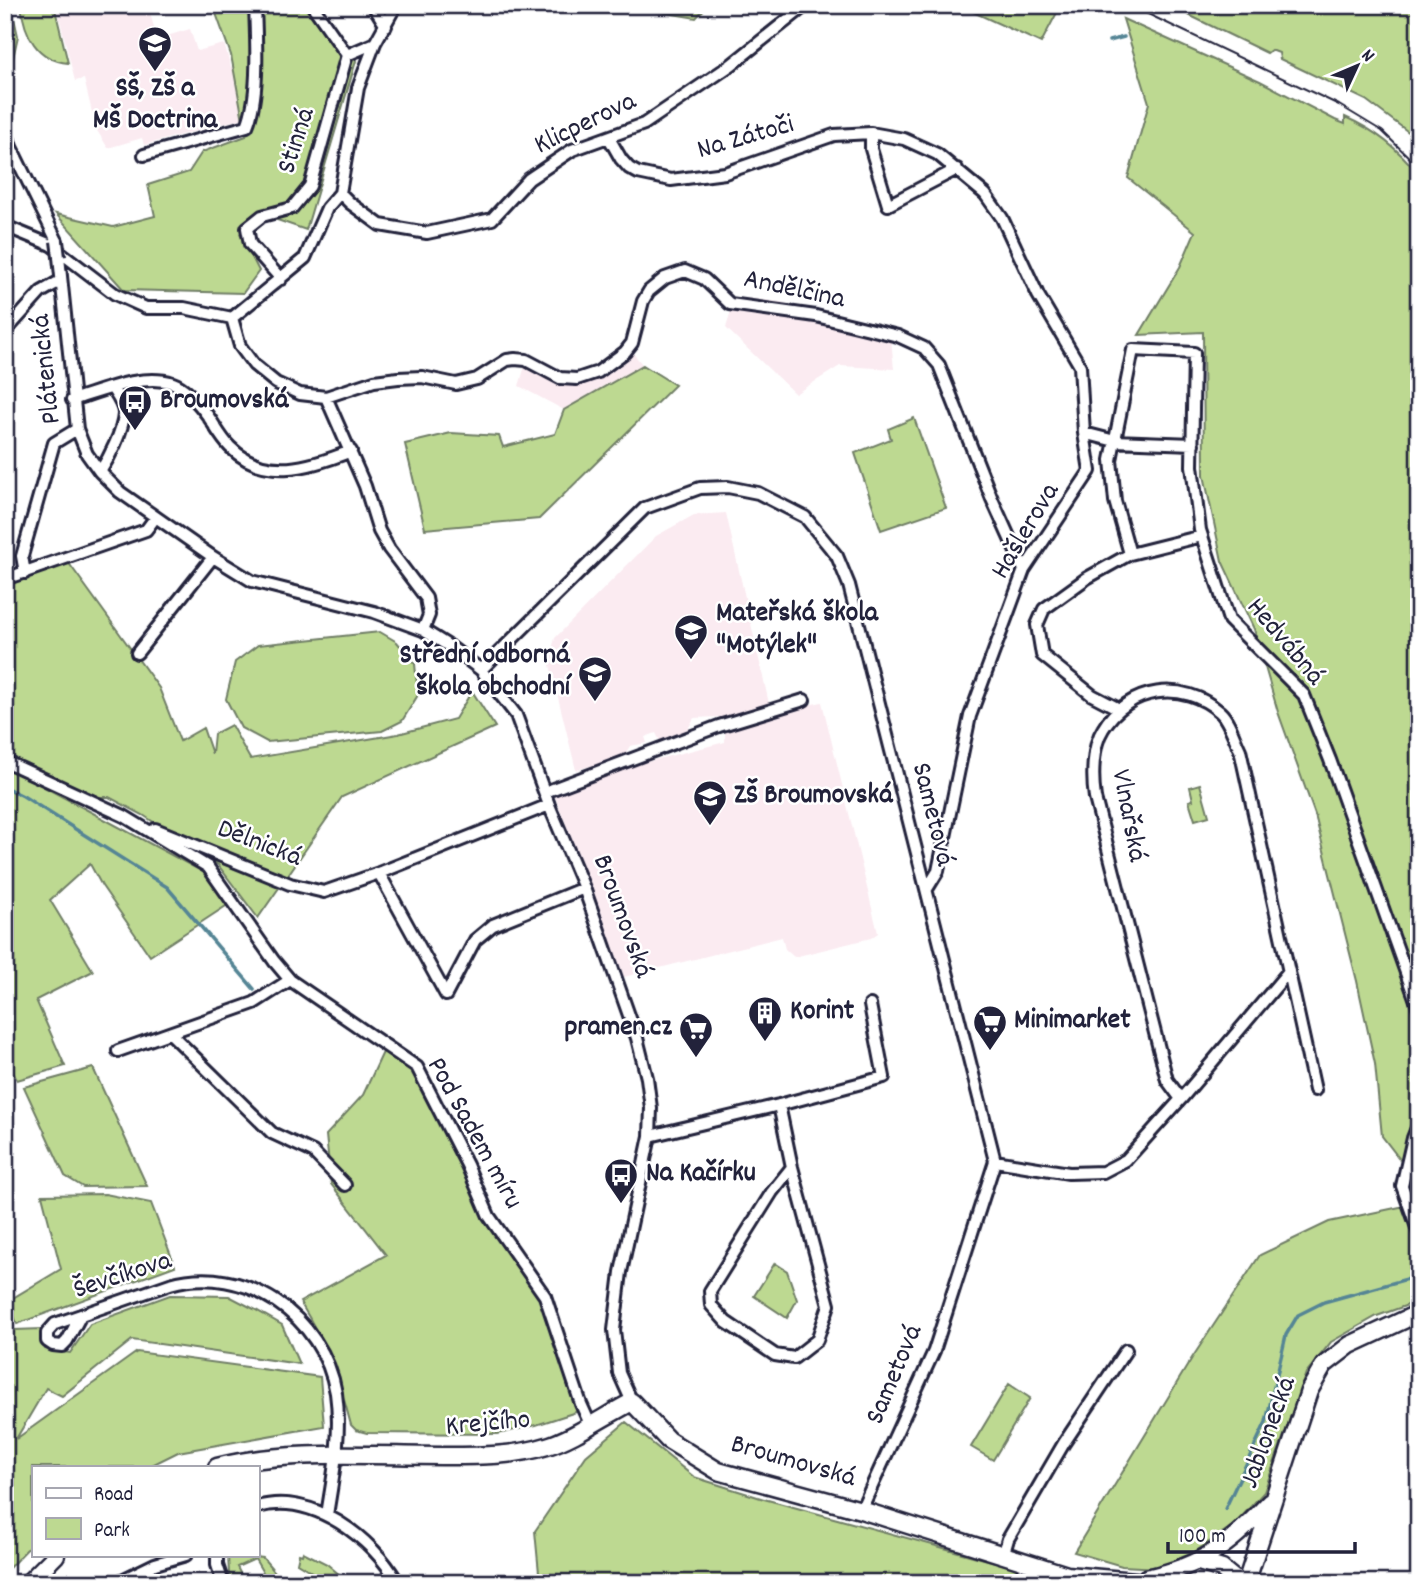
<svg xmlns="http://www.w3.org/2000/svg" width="1424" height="1588" viewBox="0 0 1424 1588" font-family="Dekko,sans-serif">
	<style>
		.built { fill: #fbebf1 }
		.green { fill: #bdd991; stroke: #707e66; stroke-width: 2 }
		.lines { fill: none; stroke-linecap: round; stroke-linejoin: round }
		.stream { stroke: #548595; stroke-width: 3.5 }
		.street-casing { stroke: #22223b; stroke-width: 16 }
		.secondary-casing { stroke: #22223b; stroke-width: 21 }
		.street { stroke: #fff; stroke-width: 10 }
		.secondary { stroke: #fff; stroke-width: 16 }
		.tram { stroke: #22223b; stroke-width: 2 }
		.street-bridge-casing { stroke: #22223b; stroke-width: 16; stroke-linecap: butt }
		.street-bridge { stroke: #fff; stroke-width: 10 }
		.labels { text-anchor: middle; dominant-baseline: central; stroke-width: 5; stroke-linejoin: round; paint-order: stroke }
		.poi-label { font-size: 28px; font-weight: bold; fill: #22223b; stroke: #fff; text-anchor: start }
		.street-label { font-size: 28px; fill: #22223b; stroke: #fff }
	</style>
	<rect width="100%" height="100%" fill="#fff"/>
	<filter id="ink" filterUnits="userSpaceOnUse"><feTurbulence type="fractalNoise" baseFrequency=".0143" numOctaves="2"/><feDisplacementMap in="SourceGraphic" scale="14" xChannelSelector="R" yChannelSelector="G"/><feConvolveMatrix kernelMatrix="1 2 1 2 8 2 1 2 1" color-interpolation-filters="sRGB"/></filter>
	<g filter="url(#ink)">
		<path class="built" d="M56 5H148L157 39 190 29 197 51 224 44 231 67 234 66 244 104 241 105 244 118 144 145 142 138 108 148 96 129 84 79 75 81Z
			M735 297 780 302 890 329 894 369 840 366 795 394 726 328Z
			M632 352 643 365 564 410 519 386 525 366 566 383 588 378Z
			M726 513 770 708 722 720 718 717 694 718 688 729 660 741 656 733 645 737 647 743 630 746 623 757 576 770 549 661 555 638 656 536 694 515Z
			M822 702 878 933 871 938 794 957 785 949 782 937 624 977 555 796 561 788 567 784 646 762 725 742V729L794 708Z"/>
		<path class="green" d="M5 5H11L18 36 5 93Z
			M21 5H54L68 63C37 60 24 35 21 5Z
			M213 5H315L356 61 306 230 257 213 240 234 259 271 243 293 124 290 56 214 113 227 155 216 148 185 189 172 202 152 246 136 231 55Z
			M619 5H708L696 18Z
			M958 5H1061L1041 43Z
			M1168 5H1419V140L1366 100 1280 59 1279 53 1271 50 1267 53Z
			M1123 19 1260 81 1335 120 1345 124V117C1375 130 1399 149 1419 175V1193L1414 1178 1382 1136 1375 1064 1357 981 1315 815 1278 712 1254 629 1222 561 1204 475 1203 332 1139 335 1180 267 1195 232 1128 178 1149 103Z
			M643 365 675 385 539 519 425 529 405 444 451 433 499 436 503 447 555 434 564 410Z
			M914 418 946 508 881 530 855 453 891 439 888 429Z
			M68 562 159 688 180 741 203 728 212 754 214 734 231 725 250 759 398 734 455 719 472 691 495 727 342 797 258 918 218 865 143 815 109 797H95L5 757V581Z
			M380 632 397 642 415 664 418 695 402 721 382 731 267 742 241 728 226 699 235 662 258 645Z
			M5 766 205 873 229 904 150 956 102 886 90 864 50 900 93 971 36 1000 65 1066 17 1080 5 1057Z
			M1200 784 1209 816 1195 820 1189 801 1193 800 1190 787Z
			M384 1050 413 1070 456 1148 483 1215 543 1303 579 1411 536 1425 498 1434 367 1433 356 1430 351 1425C338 1375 327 1346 300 1302L386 1255 331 1184 326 1135 363 1095Z
			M93 1068 147 1186 83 1187 65 1176 24 1087Z
			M105 1194 151 1203 175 1266 17 1324 8 1301 61 1269 42 1195Z
			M1419 1203V1301L1377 1316 1331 1342 1306 1373 1264 1492 1235 1524 1189 1556 1159 1568 1122 1566 1074 1552 1192 1358 1260 1255 1329 1222Z
			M775 1263 787 1271 797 1300 787 1318 754 1296Z
			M170 1295 229 1296 254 1309 282 1325 299 1364 132 1340 62 1396 46 1388 16 1439 137 1352 320 1377 324 1426 178 1452 148 1467H33V1543L5 1572V1341L14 1330 42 1329 41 1340 45 1349 70 1353 90 1324Z
			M1009 1384 1030 1398 993 1460 971 1447Z
			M626 1422 694 1477 764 1499 1072 1583H540L535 1531 586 1456Z
			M303 1552 327 1564 348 1582 330 1583 297 1563 299 1554 302 1555Z
			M240 1555 263 1558 280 1578 274 1583H269L255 1559 237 1567 245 1583H233L229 1573 228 1556Z"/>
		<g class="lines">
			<path class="stream" d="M1109 41 1124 37
				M5 787 23 796 167 887 254 989
				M1225 1509 1266 1422 1286 1335 1298 1315 1324 1302 1407 1279 1419 1273"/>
			<g class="street-casing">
				<path id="street" d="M312 5 347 55 375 43
					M373 5 386 26
					M5 127 11 147 57 241
					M871 133V149L888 205 957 169
					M609 138 621 159 629 168 638 173 671 180 725 173 834 135 871 133 904 139 937 154 985 194 1002 218 1038 295 1080 366 1084 433 1090 471 1024 570 970 716 938 871 927 889
					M144 155 247 126C260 95 256 39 255 5
					M340 193 350 203 380 225 427 233 492 219 529 179 572 150 644 124 731 65 806 5
					M5 226 51 245 115 294 146 308H184L232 318 305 258 327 208 340 193 358 88 375 43 396 5
					M59 257 77 429 87 454 100 472 120 492 213 557 252 581 374 612 423 630 452 648 481 670 516 715 549 805 584 888 637 1038 647 1078 651 1108 650 1136 621 1272 614 1330 619 1373 632 1402
					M281 279 250 244 247 228 262 216 292 208 310 186 347 55
					M232 318 240 346 254 365 276 383 300 394 326 397 374 381 398 378 422 377 456 384 477 379 507 360 515 359 526 360 560 378 577 379 598 372 625 352 632 343 643 301 649 291 665 278 685 271 704 279 730 304 816 316 898 336 924 348 939 365 992 499 1024 570
					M5 332 41 292 60 281
					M326 397 365 486 379 531 389 549 426 598 429 615 423 630
					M72 400C102 391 142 373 173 383 185 387 200 405 208 416 215 426 221 438 230 447 265 482 311 467 351 451
					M1084 433 1115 441 1193 444
					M100 472C109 458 123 431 124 414 124 405 117 396 112 388
					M1130 554 1115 501 1111 460 1133 350 1194 353 1192 466 1200 530 1229 620 1304 695 1330 760 1419 1009
					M25 573 22 556 54 443 77 429
					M5 579 146 530 155 518
					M137 653 213 557
					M481 670 645 508 700 488 728 487 758 493 805 517 837 556 849 585 995 1161 934 1351 861 1510
					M1119 709 1092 695 1042 655 1037 625 1044 609 1087 578 1130 554 1202 536
					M5 761 124 816 208 867 274 961 290 980 417 1067 467 1165 489 1216 545 1296 581 1404 590 1424
					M545 792 719 726 804 700
					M549 805 379 873 446 995 475 940 493 925 584 888
					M155 829 290 884 324 892 379 873
					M171 1034 272 1133 313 1152 345 1185
					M118 1051 254 1003 290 980
					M1181 1099 1167 1080 1095 798C1092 778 1092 746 1103 729 1128 687 1183 679 1220 712 1229 720 1234 738 1240 750L1315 1090
					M779 1105 792 1167 829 1305 817 1340 794 1358 775 1355 726 1322 711 1305 710 1291 772 1192 792 1167
					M1419 1123 1413 1138 1402 1186 1419 1233
					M650 1136 779 1105 884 1077 870 1005
					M995 1161 1069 1173 1103 1172 1126 1160 1181 1099 1289 971
					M81 1315 67 1341 62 1346 53 1345 47 1341V1333L55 1324 170 1284C245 1263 323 1316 336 1393 342 1434 333 1476 327 1515
					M257 1507C312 1491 373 1538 398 1583
					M217 1555V1565L223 1583
					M1003 1556 1008 1539 1064 1443 1126 1350
					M116 1583 155 1564 186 1555"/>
			</g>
			<g class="secondary-casing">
				<path id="secondary" d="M217 1467C286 1449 374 1456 446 1456 479 1456 515 1456 547 1446 574 1438 606 1415 632 1402L668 1440 718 1471 861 1510 1067 1575 1158 1583
					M1199 1562 1222 1569 1239 1583
					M1146 1578C1203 1566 1231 1544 1270 1502
					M28 1583 56 1555
					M1246 1583 1309 1391 1324 1365 1350 1345 1419 1313"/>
			</g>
			<use href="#street" class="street"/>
			<use href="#secondary" class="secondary"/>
			<path class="tram" d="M1129 5 1339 105 1382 131 1419 167"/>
			<g class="street-bridge-casing">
				<path id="street-bridge" d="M57 241 59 257"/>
			</g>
			<use href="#street-bridge" class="street-bridge"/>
		</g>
	</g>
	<defs>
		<g id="school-pin" transform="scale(1.75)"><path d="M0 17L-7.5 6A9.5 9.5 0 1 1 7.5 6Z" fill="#22223b" stroke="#fff"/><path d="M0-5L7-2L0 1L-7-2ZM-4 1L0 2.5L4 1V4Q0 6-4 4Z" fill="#fff"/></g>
		<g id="bus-pin" transform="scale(1.75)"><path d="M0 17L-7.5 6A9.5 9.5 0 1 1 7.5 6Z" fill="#22223b" stroke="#fff"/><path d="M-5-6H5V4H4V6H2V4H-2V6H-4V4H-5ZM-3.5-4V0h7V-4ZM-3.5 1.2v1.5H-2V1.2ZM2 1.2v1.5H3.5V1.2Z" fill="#fff"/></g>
		<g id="building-pin" transform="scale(1.75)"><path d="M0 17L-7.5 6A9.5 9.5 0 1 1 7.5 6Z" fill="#22223b" stroke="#fff"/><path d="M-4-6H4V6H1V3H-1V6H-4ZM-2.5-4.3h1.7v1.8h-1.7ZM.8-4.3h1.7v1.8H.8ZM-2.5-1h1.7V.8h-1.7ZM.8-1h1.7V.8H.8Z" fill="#fff"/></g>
		<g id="supermarket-pin" transform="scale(1.75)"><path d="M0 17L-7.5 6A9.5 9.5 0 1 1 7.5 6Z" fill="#22223b" stroke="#fff"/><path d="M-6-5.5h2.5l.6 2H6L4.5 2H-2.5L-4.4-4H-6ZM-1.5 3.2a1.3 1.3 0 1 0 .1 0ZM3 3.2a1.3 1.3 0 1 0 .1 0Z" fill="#fff"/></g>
	</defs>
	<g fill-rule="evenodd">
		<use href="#school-pin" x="155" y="43"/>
		<use href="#bus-pin" x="135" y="402"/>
		<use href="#school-pin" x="691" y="631"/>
		<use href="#school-pin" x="595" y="673"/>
		<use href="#school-pin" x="710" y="797"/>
		<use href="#building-pin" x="765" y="1013"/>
		<use href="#supermarket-pin" x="990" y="1022"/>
		<use href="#supermarket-pin" x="696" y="1029"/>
		<use href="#bus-pin" x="621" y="1175"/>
	</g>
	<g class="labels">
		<g class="poi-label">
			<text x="155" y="90" text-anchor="middle">SŠ, ZŠ a<tspan x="155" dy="32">MŠ Doctrina</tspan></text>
			<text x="160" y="402">Broumovská</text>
			<text x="716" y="615">Mateřská škola<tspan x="716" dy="32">"Motýlek"</tspan></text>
			<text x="570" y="657" text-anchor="end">Střední odborná<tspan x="570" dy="32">škola obchodní</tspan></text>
			<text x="734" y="797">ZŠ Broumovská</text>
			<text x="790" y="1013">Korint</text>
			<text x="1014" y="1022">Minimarket</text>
			<text x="672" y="1029" text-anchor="end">pramen.cz</text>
			<text x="646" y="1175">Na Kačírku</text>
		</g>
		<g class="street-label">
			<text transform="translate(586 125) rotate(-26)">Klicperova</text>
			<text transform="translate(746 139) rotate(-16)">Na Zátoči</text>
			<text transform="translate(298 141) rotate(-72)">Stinná</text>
			<text transform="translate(794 291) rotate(12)">Andělčina</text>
			<text transform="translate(48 369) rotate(-96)">Plátenická</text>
			<text transform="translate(1027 532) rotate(-59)">Hašlerova</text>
			<text transform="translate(1284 643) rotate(50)">Hedvábná</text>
			<text transform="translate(931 815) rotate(76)">Sametová</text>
			<text transform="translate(1127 816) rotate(79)">Vlnařská</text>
			<text transform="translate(259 845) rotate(21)">Dělnická</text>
			<text transform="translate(621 917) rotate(70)">Broumovská</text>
			<text transform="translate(473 1134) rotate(61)">Pod Sadem míru</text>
			<text transform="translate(123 1277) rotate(-18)">Ševčíkova</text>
			<text transform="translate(896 1375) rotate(-67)">Sametová</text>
			<text transform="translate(488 1425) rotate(-5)">Krejčího</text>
			<text transform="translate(1270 1433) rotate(-70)">Jablonecká</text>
			<text transform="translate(793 1463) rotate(16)">Broumovská</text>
		</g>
	</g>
	<rect width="1424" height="1588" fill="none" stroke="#fff" stroke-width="28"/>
	<rect x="14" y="14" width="1396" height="1560" fill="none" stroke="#22223b" stroke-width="2.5" filter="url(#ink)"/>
	<rect x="32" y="1466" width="228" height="91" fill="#ffffff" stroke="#a7a7b1" stroke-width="2"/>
	<rect x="46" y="1488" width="35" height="10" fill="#ffffff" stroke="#a7a7b1" stroke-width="2"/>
	<text x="94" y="1500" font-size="21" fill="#22223b">Road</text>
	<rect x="46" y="1518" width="35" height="21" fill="#bdd991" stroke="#a7a7b1" stroke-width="2"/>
	<text x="94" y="1536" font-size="21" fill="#22223b">Park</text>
	<g transform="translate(1357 66) rotate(46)" stroke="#ffffff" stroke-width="5" paint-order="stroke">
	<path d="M0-5L12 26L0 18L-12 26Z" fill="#22223b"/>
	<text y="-10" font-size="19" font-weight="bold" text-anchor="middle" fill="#22223b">N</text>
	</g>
	<path d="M1168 1542v10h187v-10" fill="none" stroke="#22223b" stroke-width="3.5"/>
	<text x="1179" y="1542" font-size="21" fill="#22223b" stroke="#ffffff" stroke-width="5" paint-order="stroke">100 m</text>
</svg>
